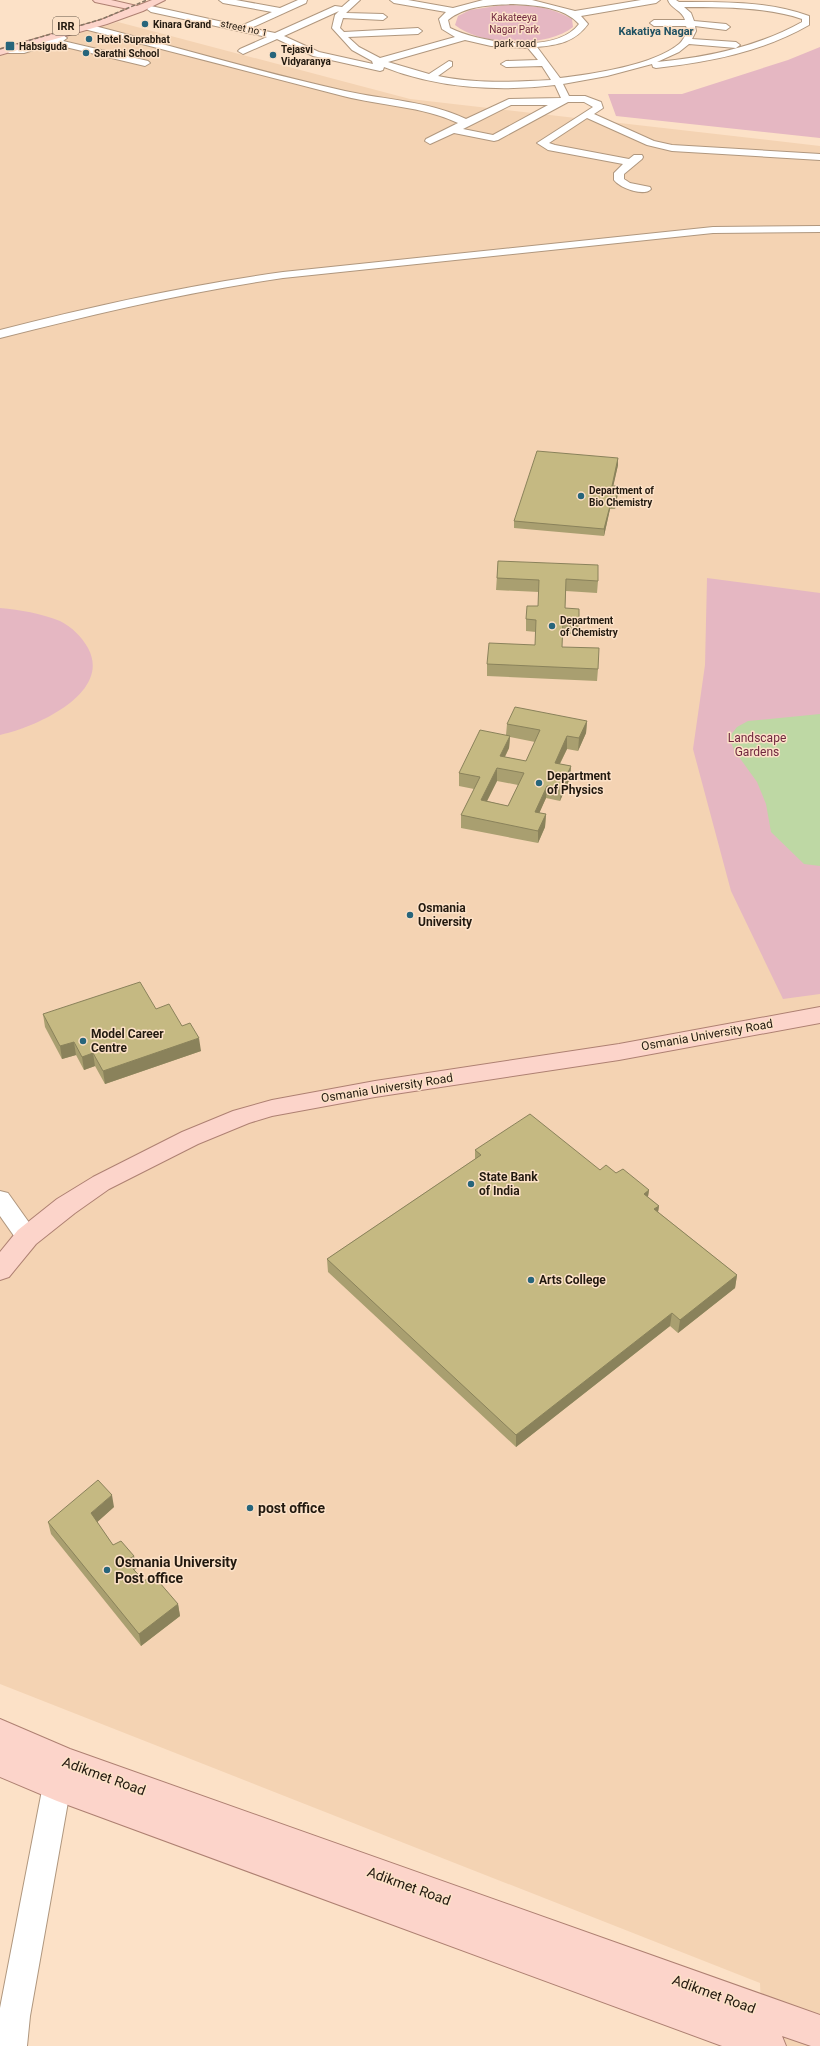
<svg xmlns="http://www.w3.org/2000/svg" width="820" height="2046" viewBox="0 0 820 2046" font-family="Roboto,sans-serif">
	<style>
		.built { fill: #f4d3b3 }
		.green { fill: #e5b7c2 }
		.water { fill: #bed8a4 }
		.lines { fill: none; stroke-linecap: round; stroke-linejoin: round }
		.minor-casing { stroke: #b0977e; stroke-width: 2 }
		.major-casing { stroke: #ae8072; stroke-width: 2 }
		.minor { fill: #fff; fill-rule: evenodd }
		.major { fill: #fcd4ca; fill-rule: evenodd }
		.rail { stroke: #877664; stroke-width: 1.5; stroke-dasharray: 4 2; stroke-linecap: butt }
		.wall { fill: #a99f70; fill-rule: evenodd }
		.shaded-wall { fill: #8a825b }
		.building { fill: #c5b982; stroke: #8a825b; fill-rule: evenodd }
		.poi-dot { fill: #27657b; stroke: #fce1c7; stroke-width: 1.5 }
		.labels { text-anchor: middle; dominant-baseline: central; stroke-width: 3; stroke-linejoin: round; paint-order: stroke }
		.far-park-label { font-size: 10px; fill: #70283f; stroke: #fce1c7 }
		.far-poi-label { font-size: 10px; font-weight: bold; fill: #22190f; stroke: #fce1c7; text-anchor: start }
		.far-street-label { font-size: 10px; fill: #22190f; stroke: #fce1c7 }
		.shield { fill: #fce1c7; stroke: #635546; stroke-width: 1 }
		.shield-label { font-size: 11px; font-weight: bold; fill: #22190f }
		.far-neighbourhood-label { font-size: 11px; font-weight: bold; fill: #1f5162; stroke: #fce1c7 }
		.park-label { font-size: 12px; fill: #70283f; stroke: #fce1c7 }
		.poi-label { font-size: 12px; font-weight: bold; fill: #22190f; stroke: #fce1c7; text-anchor: start }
		.street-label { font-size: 12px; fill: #22190f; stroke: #fce1c7 }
		.near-poi-label { font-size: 14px; font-weight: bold; fill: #22190f; stroke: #fce1c7; text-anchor: start }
		.near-street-label { font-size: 14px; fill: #22190f; stroke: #fce1c7 }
	</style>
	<rect width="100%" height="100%" fill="#fce1c7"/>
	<path class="built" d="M118 22 410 99 820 146V2046H763L760 1983 0 1684V56Z"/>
	<path class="green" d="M503 5C527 5 550 6 572 19L573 27C548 48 480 46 455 25L458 16 470 10Z
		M820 47V138L616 116 608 94H682L788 60Z
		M707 578 820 593V994L783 999 731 891 693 749 705 665Z
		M0 608C21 610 40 613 60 621 72 627 82 637 88 648 113 694 33 728 0 735Z"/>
	<path class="water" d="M820 714V866L804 864 771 832 766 804 757 782 734 750 729 737 737 727 748 721Z"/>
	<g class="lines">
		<g class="minor-casing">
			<path id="minor" d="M219 0H236L280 8 298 0H307L306 3 251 28 275 33 335 6 342 7 350 0H360L346 13 383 14 387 17 383 20 343 18 340 28 344 32 418 28 422 31 418 34 348 37 359 47 380 58 455 37 442 29 439 19 446 12 394 3 390 0H408L453 8 483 0H532L575 11 641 0H660L656 3 581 16 588 24C575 42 558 45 537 47L560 78C593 74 654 65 679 44 683 41 685 35 688 31L686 26H654L650 23 654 20H685C683 11 670 8 668 0H676L679 2C721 2 769 1 809 16V25C762 52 710 62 656 68L653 67 652 64 607 76 563 84 569 96H585L601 102 603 108 594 114 654 141 672 145 820 154V160L672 151 647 145 587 118 549 143 555 145 629 159 634 155H642L643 157 642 159 624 174V179L630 183 650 187 651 189C644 197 620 188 614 180V173L623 164 548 150 537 143 593 107 584 102H568L498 140 494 141 454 133 430 144 425 141 426 139 458 123C421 106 382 106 343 96 257 74 170 51 84 29L83 27 87 24C173 46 259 72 345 91 386 100 428 101 466 119L509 99 561 98 555 85C499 92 436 88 384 67L383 70 380 71 313 56 277 39 243 54 238 51 240 49 267 37 151 12 147 9 151 6 241 26 272 12 223 3ZM513 4C535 5 564 7 579 24 556 55 480 43 450 28L448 20C466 5 491 5 513 4ZM684 7C720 7 768 7 802 19V22C757 47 708 57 657 62L679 52 689 44 736 48 740 45 736 42 692 39 696 31 695 26 726 30 730 27 726 24 694 21 691 13ZM339 11 335 15 332 28 352 50 372 61 373 64 319 52 284 36ZM465 40 491 46 528 48 538 60 506 61 501 64 506 67 542 66 551 80C514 82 475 84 438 76L452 66V62L449 61 429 74 388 62ZM511 105H548L493 135 463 129Z
				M63 35 67 38 63 41 148 61 150 63 145 66 53 44 24 53H9L4 50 9 47H23Z
				M820 226V232L713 233 283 278C187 292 94 314 0 338V330C93 306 188 285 283 272L713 227Z
				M0 1191 8 1193 35 1231 38 1237 35 1243 27 1246 19 1243 0 1216Z
				M62 1759 72 1763 76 1773 71 1785 30 2016 27 2046H0V2008L43 1785 52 1763Z"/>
		</g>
		<g class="major-casing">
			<path id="major" d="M93 0H111L137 6 152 0H165L143 11 107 24 0 55V49L101 20 128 9 95 2Z
				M820 1007V1023L619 1060 375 1097 272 1116 249 1123 198 1144 109 1189 75 1213 36 1244 9 1277 0 1280V1252L18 1230 57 1199 93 1177 182 1132 233 1111 272 1100 375 1081 619 1044Z
				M0 1719 70 1749 820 2015V2046H811L782 2036 786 2046H722L57 1801 0 1777Z"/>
		</g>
		<use href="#minor" class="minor"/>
		<use href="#major" class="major"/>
		<path class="rail" d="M0 49 102 19 147 0"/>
	</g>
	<path class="wall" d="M618 458V465L613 486H619L618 493 615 509H610L604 536 514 528V521Z
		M498 561 598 581 597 593 566 591 565 608 579 622 578 634H562V647L598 669 597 681 487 676V664L535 645 536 632 526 631V619L538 606 539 592 496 590Z
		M587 721 586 733 578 751 567 749 560 764 571 766 570 778 560 801 546 798 539 813 546 814 545 827 538 843 461 828V815L474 789 459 786V773L506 735 507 724ZM510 737 535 742 526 761 505 757 509 748ZM497 781 518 785 508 806 487 801Z
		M43 1014 182 1026 201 1051 105 1084 95 1066 84 1070 76 1055 62 1059 45 1027Z
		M475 1150 600 1170 616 1173 649 1190 648 1197 659 1206 658 1212 737 1275 735 1288 678 1333 670 1326 516 1447 328 1272 327 1259 475 1159Z
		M114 1507 97 1522 113 1545 134 1556 137 1568 134 1570 144 1581 178 1604 180 1616 141 1646 51 1534 48 1522Z"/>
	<path class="shaded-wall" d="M618 458V465L612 492V486Z
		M619 486 618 493 615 509V502Z
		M611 502 610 509 604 536V529Z
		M587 721 586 733 578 751 579 738Z
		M510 736 509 748 499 768 500 756Z
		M567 736V749L554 775 555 763Z
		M571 766 570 778 560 801 561 788Z
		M497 768V781L481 813V800Z
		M547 786 546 798 534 825 535 812Z
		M546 814 545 827 538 843V831Z
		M199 1038 201 1051 105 1084 103 1071Z
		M74 1042 76 1055 62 1059 60 1046Z
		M93 1053 95 1066 84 1070 82 1057Z
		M649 1190 647 1202 644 1194Z
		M659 1206 657 1218 654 1209Z
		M737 1275 735 1288 678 1333 680 1320Z
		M672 1313 670 1326 516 1447V1435Z
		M112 1495 114 1507 94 1525 91 1513Z
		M134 1556 137 1568 128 1573 126 1561Z
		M178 1604 180 1616 141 1646 139 1634Z"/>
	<path class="building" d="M537 451 618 458 612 486H619L615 502H611L604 529 514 521Z
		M498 561 598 565V581L566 579 565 608 579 609V622L563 621 562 647 599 648 598 669 487 664 489 643 535 645 536 620 526 619 527 606H538L539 580 497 578Z
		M515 707 587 721 579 738 567 736 555 763 571 766 561 788 547 786 535 812 546 814 538 831 461 815 480 777 459 773 480 730 510 736 500 756 526 761 540 730 507 724ZM497 768 524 773 508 806 481 800Z
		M140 982 156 1009 169 1004 182 1026 190 1023 199 1038 103 1071 93 1053 82 1057 74 1042 60 1046 43 1014Z
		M530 1114 600 1170 606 1165 616 1173 623 1169 649 1190 644 1194 659 1206 654 1209 737 1275 680 1320 672 1313 516 1435 327 1259 481 1155 475 1150Z
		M98 1480 112 1495 91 1513 113 1545 121 1541 134 1556 126 1561 144 1581 153 1575 178 1604 139 1634 48 1522Z"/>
	<g class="poi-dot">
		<circle cx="145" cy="24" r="4"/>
		<circle cx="89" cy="39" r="4"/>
		<rect x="5" y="41" width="10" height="10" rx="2"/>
		<circle cx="86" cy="53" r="4"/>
		<circle cx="273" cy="55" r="4"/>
		<circle cx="581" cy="496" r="4"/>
		<circle cx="552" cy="626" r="4"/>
		<circle cx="539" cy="783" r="4"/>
		<circle cx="410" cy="915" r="4"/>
		<circle cx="83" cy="1041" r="4"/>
		<circle cx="471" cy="1184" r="4"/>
		<circle cx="531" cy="1280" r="4"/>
		<circle cx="250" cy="1508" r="4"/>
		<circle cx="107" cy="1570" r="4"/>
	</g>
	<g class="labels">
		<g class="far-park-label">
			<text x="514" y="17">Kakateeya<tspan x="514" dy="12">Nagar Park</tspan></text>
		</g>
		<g class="far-poi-label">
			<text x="153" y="24">Kinara Grand</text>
			<text x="97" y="39">Hotel Suprabhat</text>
			<text x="19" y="46">Habsiguda</text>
			<text x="281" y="49">Tejasvi<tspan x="281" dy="12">Vidyaranya</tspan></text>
			<text x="94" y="53">Sarathi School</text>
			<text x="589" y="490">Department of<tspan x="589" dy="12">Bio Chemistry</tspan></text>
			<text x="560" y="620">Department<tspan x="560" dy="12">of Chemistry</tspan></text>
		</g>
		<g class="far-street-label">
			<text transform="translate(244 28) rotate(12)">street no 1</text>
			<text x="515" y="43">park road</text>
		</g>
		<rect class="shield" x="53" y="17" width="26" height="18" rx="3"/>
		<g class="shield-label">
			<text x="66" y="26">IRR</text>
		</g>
		<g class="far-neighbourhood-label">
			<text x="656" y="31">Kakatiya Nagar</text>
		</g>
		<g class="park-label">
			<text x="757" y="738">Landscape<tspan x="757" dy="14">Gardens</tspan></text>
		</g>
		<g class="poi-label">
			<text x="547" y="776">Department<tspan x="547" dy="14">of Physics</tspan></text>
			<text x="418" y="908">Osmania<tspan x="418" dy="14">University</tspan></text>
			<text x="91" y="1034">Model Career<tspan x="91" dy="14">Centre</tspan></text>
			<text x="479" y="1177">State Bank<tspan x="479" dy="14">of India</tspan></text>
			<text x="539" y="1280">Arts College</text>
		</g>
		<g class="street-label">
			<text transform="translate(707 1035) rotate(-10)">Osmania University Road</text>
			<text transform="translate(387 1088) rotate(-9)">Osmania University Road</text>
		</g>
		<g class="near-poi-label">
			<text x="258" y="1508">post office</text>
			<text x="115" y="1562">Osmania University<tspan x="115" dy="16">Post office</tspan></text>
		</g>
		<g class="near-street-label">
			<text transform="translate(104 1776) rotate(20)">Adikmet Road</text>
			<text transform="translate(409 1886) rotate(20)">Adikmet Road</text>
			<text transform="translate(714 1994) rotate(20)">Adikmet Road</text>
		</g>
	</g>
</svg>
